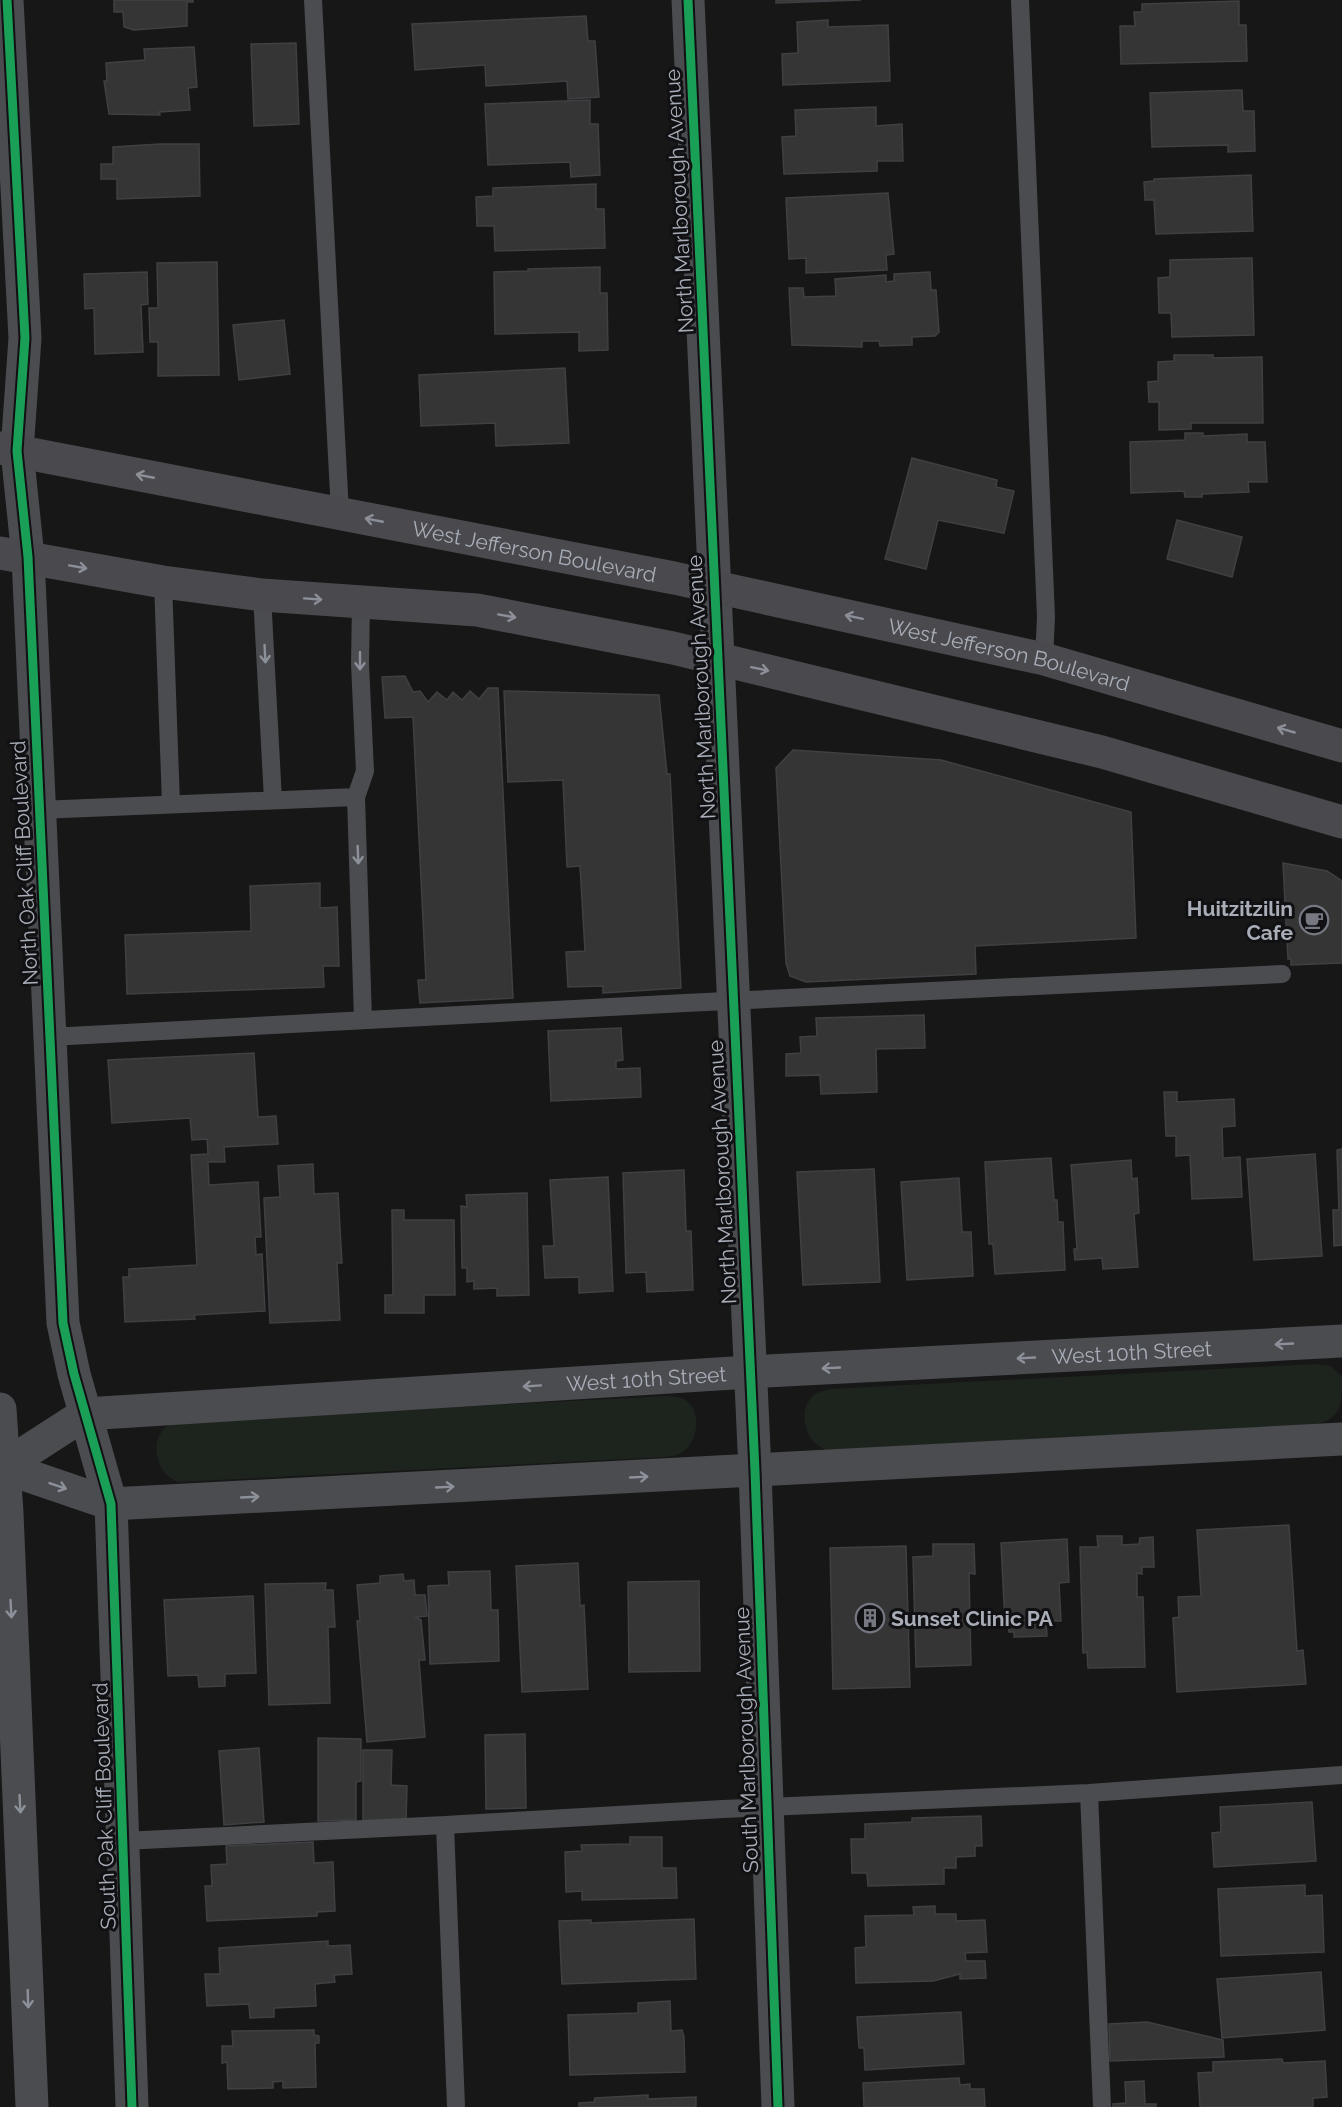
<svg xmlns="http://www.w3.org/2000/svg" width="1342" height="2107" viewBox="0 0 1342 2107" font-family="Raleway,sans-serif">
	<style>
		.green { fill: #1d241e }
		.building { fill: #353536; stroke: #3f4043; stroke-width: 1.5 }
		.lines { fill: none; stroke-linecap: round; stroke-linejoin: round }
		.service { stroke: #4b4c50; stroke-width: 18 }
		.minor { stroke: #4b4c50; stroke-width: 33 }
		.tertiary { stroke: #4b4c50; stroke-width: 33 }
		.secondary { stroke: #4a4a4e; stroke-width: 33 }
		.cycleway-casing { stroke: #111113; stroke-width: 13 }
		.cycleway { stroke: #1a9f57; stroke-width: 9 }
		.oneway { stroke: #8c8f98 }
		.oneway2 { stroke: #8c9099 }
		.labels { text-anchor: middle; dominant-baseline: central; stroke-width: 6; stroke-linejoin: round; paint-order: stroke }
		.street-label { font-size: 21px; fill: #a8adb8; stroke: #111113 }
		.poi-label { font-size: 21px; font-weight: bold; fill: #a8adb8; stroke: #111113; text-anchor: end }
	</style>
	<rect width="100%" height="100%" fill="#171717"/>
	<path class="green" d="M1316 1364 1331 1366 1342 1377C1342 1405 1342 1419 1313 1425L825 1450C821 1447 816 1444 813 1441 802 1428 800 1403 817 1393 821 1391 827 1390 831 1389Z
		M668 1396C672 1397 678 1397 682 1398 704 1408 699 1445 679 1454 675 1456 669 1456 665 1457L177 1482C173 1479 168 1477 165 1473 154 1460 152 1435 169 1425 172 1423 179 1423 183 1421Z"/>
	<path class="building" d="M114 0H193V2H187V26L134 30 124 27 123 12H114Z
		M776 0H861L776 3Z
		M1239 1V25H1246L1247 61 1121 64 1120 26H1135L1134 12H1142V4Z
		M586 16 588 41H595L599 97 568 99 567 81 486 86 485 65 415 70 412 24Z
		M828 20V27L888 25 890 81 783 85 782 54 798 53 797 22Z
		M296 43 299 124 254 126 251 44Z
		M194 47 197 87 188 88 190 110 159 112 160 115 109 114 104 81H107L106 63 145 60 144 49Z
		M1242 90 1243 111H1254L1255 151 1228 152V145L1152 147 1150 93Z
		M590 100V124H598L600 175 571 177 570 162 488 165 485 104Z
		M876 107V126L902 124 903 161H877V171L784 174 782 137 796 136 795 110Z
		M160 144H199L200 196 117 199V179H101V164H113V147Z
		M1251 175 1253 231 1156 234 1154 200H1145L1144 182 1154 181V179Z
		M596 184V209H604L605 248 495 251 494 226H477L476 197 493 196V188Z
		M888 193 894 254 886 255 887 270 806 273V258L789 259 786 198Z
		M1252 258 1254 335 1172 337 1171 313H1159L1158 278 1170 277V260Z
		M217 262 219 375 158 376V342H150L149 308H158L157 263Z
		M600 267V293H607L608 350 579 351V332L495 334 494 272 528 271V269Z
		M147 272 148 304 141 305 143 352 95 354 94 308 85 309 84 274Z
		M930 272 931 290H936L939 332 935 336 912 337V345L880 346 879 341H862V347L792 345 789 288H803L804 297 836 296 835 279 886 275V282L894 281V274Z
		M284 320 290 374 239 380 233 325Z
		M1174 355H1213V358L1262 357 1263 423H1191V429L1159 430V402H1149L1148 382 1158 381V362L1174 361Z
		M565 368 569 443 496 446 495 423 421 426 419 375Z
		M1185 433H1203V436L1247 434V442H1265L1267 482H1248L1249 492 1202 494V497H1185L1184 491 1131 493 1130 442 1185 440Z
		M912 458 997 480 996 487 1014 491 1004 533 938 520 926 569 885 559Z
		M1177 520 1242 537 1232 577 1167 559Z
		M405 676 413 692 420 691 428 702 437 692 447 700 453 692 462 700 470 691 479 699 488 688H498L513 998 420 1003 418 980H426L413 717 385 718 382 677Z
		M504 691 659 695 667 774H670L681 988 603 993V986L568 987 566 952 585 951 580 866 567 867 563 780 508 782Z
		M793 750 941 760 1131 812 1136 938 975 946 976 974 806 982 790 976 786 963 776 768Z
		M1283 863 1327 871 1342 881V963L1291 965V959H1288Z
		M320 883V908L337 907 339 966H323L324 987 127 994 125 935 251 931 250 886Z
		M924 1015 925 1048 876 1049 877 1092 821 1094 820 1075 786 1076V1054L801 1053 800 1037 817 1036 816 1018Z
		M621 1028 623 1060 616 1061V1069L640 1068 641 1097 551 1101 548 1031Z
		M254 1053 258 1117 276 1116 278 1144 224 1147 225 1162H208L209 1185 258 1182 261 1237H255L256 1255 262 1254 265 1311 194 1315 195 1319 125 1322 123 1277H129V1269L197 1265 191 1155 208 1154 207 1139 192 1140 190 1118 112 1123 108 1060Z
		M1164 1092H1177V1102L1234 1099 1235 1126 1222 1127 1223 1158 1240 1157 1242 1197 1192 1199 1190 1155 1176 1156V1136H1166Z
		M1342 1149V1245L1334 1246 1333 1210H1339L1337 1150Z
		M1315 1154 1322 1256 1254 1260 1247 1159Z
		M1051 1158 1054 1200H1057L1058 1222H1063L1065 1270 995 1274 993 1244H989L985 1162Z
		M1131 1160 1132 1179 1137 1178 1139 1213 1134 1214 1138 1267 1103 1269 1102 1258 1075 1260 1074 1249H1077L1071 1165Z
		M313 1164 314 1194 338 1193 342 1263H337L340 1320 270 1323 264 1198 280 1197 278 1166Z
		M874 1169 880 1282 803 1285 797 1172Z
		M684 1170 686 1231H691L693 1290 647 1292 646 1272 626 1273 623 1173Z
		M608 1177 613 1291 579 1293V1277L545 1278 543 1246H554L550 1180Z
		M959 1178 962 1232H971L973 1276 907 1280 901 1182Z
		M527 1193 529 1295 497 1296V1288L474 1289V1281L467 1282V1268H462L461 1206 467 1207 466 1195Z
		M392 1210H404V1220H454L455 1295H424V1313H385V1295H393Z
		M1289 1525 1297 1651 1303 1650 1306 1684 1177 1692 1173 1618 1179 1617 1178 1597 1201 1596 1197 1530Z
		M1097 1536H1122V1545L1139 1544 1140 1538 1153 1537 1154 1567H1142V1574L1137 1573V1597H1143L1145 1667 1088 1668 1087 1652 1083 1653 1080 1547H1098Z
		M1067 1539 1069 1582 1059 1583 1061 1621H1046L1047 1636 1014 1637V1632H1009L1008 1623H1005L1001 1543Z
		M933 1544H974L975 1574 969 1573 971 1665 916 1667 913 1557 933 1556Z
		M906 1546 910 1687 833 1689 830 1548Z
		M578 1563 580 1606 584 1605 588 1689 522 1692 516 1566Z
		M490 1571 491 1610H498L499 1661 430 1664 428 1586 449 1585 448 1572Z
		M403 1574 404 1581 414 1580 415 1595H425L427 1616 416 1617 421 1620 425 1660H419L425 1737 367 1742 357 1621H360L357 1585 380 1583V1576Z
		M699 1581 700 1671 629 1672 628 1582Z
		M326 1583 325 1590H333L335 1627H328L330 1703 269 1705 265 1584Z
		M253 1596 256 1673 225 1674V1686L199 1687 198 1675 168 1676 164 1600Z
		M525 1734 526 1808 486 1809 485 1735Z
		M318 1738 361 1739V1781L356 1782V1820L318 1821Z
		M259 1748 264 1822 224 1825 219 1751Z
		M363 1750H392L391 1785 407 1786 406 1821H363Z
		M1312 1802 1316 1861 1214 1867 1212 1833 1221 1832 1220 1807Z
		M981 1816 982 1846H975V1856L956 1857V1868H944V1884L868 1886 867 1873H852L851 1839H865V1824L912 1822V1818Z
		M630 1837H662V1868H676L677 1898 582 1900V1891L566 1892 565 1852 582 1851 581 1845 630 1844Z
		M313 1842 314 1863 333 1862 335 1911 317 1912V1916L207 1921 205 1886H212L211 1865 227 1864 226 1846Z
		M1305 1885V1896L1322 1895 1324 1952 1221 1956 1218 1889Z
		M935 1906V1914H956V1921L985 1920 987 1952 965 1953 966 1961H985L986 1978 960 1979V1974L933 1981 856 1983 855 1948 866 1947 865 1916 914 1915 913 1907Z
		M694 1919 696 1979 562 1984 559 1921 591 1920V1923Z
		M328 1941V1946L350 1945 352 1974 334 1975 335 1982 315 1984 316 2006 274 2008V2017L250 2018 249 2004 207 2006 205 1974H220L219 1948Z
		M1321 1972 1325 2030 1222 2038 1217 1979Z
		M670 2001 671 2031 682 2030 684 2037 685 2072 570 2075 568 2015 638 2013V2003Z
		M961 2012 964 2064 865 2070 864 2048H859L857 2017Z
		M1147 2022 1223 2040 1224 2057 1110 2061 1109 2024Z
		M314 2030V2035L319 2036V2043H315L316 2087 283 2088V2081L273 2082V2088L228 2089 227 2062 222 2063V2046H233L232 2031Z
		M1282 2059 1283 2063 1325 2061 1327 2097 1313 2098V2107H1200L1198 2073 1213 2072V2062Z
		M959 2078 960 2085 970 2084V2089H984L985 2107H864L863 2083Z
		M1144 2081 1145 2104H1156V2107H1113V2104L1126 2103 1125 2082Z
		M648 2095V2099L696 2097V2107H579V2103L594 2102 595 2098Z"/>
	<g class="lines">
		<path class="service" d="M313 0 340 513
			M1020 0 1046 617 1044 659
			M163 582 171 804
			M262 595 273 800
			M361 603 360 664 365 771 356 797 363 1020
			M39 810 356 797
			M50 1037 685 1003 1282 974
			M1089 1793 1102 2107
			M445 1825 723 1809 1089 1793 1342 1775
			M123 1841 445 1825 456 2107"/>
		<path class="minor" d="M7 0 25 338 17 451
			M688 0 755 1471 778 2107"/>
		<g class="tertiary">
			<path d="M17 451 28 557 63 1323 74 1374 111 1504 132 2107"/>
			<path d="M0 1409 7 1513 32 2107"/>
			<path id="s1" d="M3 1467 85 1414 749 1372 1342 1341"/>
			<path d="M3 1467 111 1504 1342 1439"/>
		</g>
		<g class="secondary">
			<path id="s2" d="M0 448 674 578 1044 659 1342 746"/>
			<path d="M0 553 163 582 262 595 477 610 673 648 1102 752 1342 822"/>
		</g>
		<g class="cycleway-casing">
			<path id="cycleway" d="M7 0 25 338 17 451 28 557 63 1323 74 1374 111 1504 132 2107
				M688 0 755 1471 778 2107"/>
		</g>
		<use href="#cycleway" class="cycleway"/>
	</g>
	<defs><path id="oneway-shaft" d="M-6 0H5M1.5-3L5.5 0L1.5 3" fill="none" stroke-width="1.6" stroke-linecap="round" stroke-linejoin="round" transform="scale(1.5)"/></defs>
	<g class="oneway">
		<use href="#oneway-shaft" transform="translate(145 476) rotate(-169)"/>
		<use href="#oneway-shaft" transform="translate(374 520) rotate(-169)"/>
		<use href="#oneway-shaft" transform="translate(78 567) rotate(10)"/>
		<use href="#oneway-shaft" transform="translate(313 599) rotate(4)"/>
		<use href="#oneway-shaft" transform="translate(507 616) rotate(10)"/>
		<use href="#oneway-shaft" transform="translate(854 617) rotate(-168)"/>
		<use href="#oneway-shaft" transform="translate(760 669) rotate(12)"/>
		<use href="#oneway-shaft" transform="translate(1286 730) rotate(-164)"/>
	</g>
	<g class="oneway2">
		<use href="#oneway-shaft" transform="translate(265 654) rotate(87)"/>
		<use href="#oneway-shaft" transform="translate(360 661) rotate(90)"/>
		<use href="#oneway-shaft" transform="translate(358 855) rotate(88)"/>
		<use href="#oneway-shaft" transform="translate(1284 1344) rotate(177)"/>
		<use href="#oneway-shaft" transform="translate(1026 1358) rotate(177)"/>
		<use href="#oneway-shaft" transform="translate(831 1368) rotate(177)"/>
		<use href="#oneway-shaft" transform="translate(532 1386) rotate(176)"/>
		<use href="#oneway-shaft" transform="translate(639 1477) rotate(-3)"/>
		<use href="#oneway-shaft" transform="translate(58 1486) rotate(19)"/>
		<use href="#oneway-shaft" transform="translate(445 1487) rotate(-3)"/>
		<use href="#oneway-shaft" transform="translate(250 1497) rotate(-3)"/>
		<use href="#oneway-shaft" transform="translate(11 1609) rotate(87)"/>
		<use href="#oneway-shaft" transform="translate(20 1804) rotate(87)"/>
		<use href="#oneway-shaft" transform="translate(28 1999) rotate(88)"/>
	</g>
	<defs>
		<g id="cafe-ring" transform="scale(1.5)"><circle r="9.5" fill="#111113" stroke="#757880" stroke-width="1.5"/><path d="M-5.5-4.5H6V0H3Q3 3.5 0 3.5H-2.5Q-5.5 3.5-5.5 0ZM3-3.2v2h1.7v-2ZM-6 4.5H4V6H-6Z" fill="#757880"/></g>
		<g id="building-ring" transform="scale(1.5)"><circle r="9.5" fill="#111113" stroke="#757880" stroke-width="1.5"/><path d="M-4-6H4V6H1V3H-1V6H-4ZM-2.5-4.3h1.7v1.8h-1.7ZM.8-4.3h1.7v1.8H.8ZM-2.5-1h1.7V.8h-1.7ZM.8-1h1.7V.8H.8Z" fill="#757880"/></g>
	</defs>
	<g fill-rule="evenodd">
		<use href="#cafe-ring" x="1314" y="920"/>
		<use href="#building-ring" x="870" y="1618"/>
	</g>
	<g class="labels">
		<g class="street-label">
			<text transform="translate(679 201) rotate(-93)">North Marlborough Avenue</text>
			<text stroke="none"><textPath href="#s2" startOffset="544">West Jefferson Boulevard</textPath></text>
			<text stroke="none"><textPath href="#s2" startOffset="1030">West Jefferson Boulevard</textPath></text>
			<text transform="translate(701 687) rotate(-93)">North Marlborough Avenue</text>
			<text transform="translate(24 863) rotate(-93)">North Oak Cliff Boulevard</text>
			<text transform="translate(722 1172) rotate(-93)">North Marlborough Avenue</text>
			<text stroke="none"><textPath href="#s1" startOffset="1146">West 10th Street</textPath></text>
			<text stroke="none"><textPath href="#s1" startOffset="660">West 10th Street</textPath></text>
			<text transform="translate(746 1740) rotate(-92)">South Marlborough Avenue</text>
			<text transform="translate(104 1806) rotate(-92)">South Oak Cliff Boulevard</text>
		</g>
		<g class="poi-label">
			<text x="1293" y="908">Huitzitzilin<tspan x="1293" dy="24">Cafe</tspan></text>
			<text x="891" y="1618" text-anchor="start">Sunset Clinic PA</text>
		</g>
	</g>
</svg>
